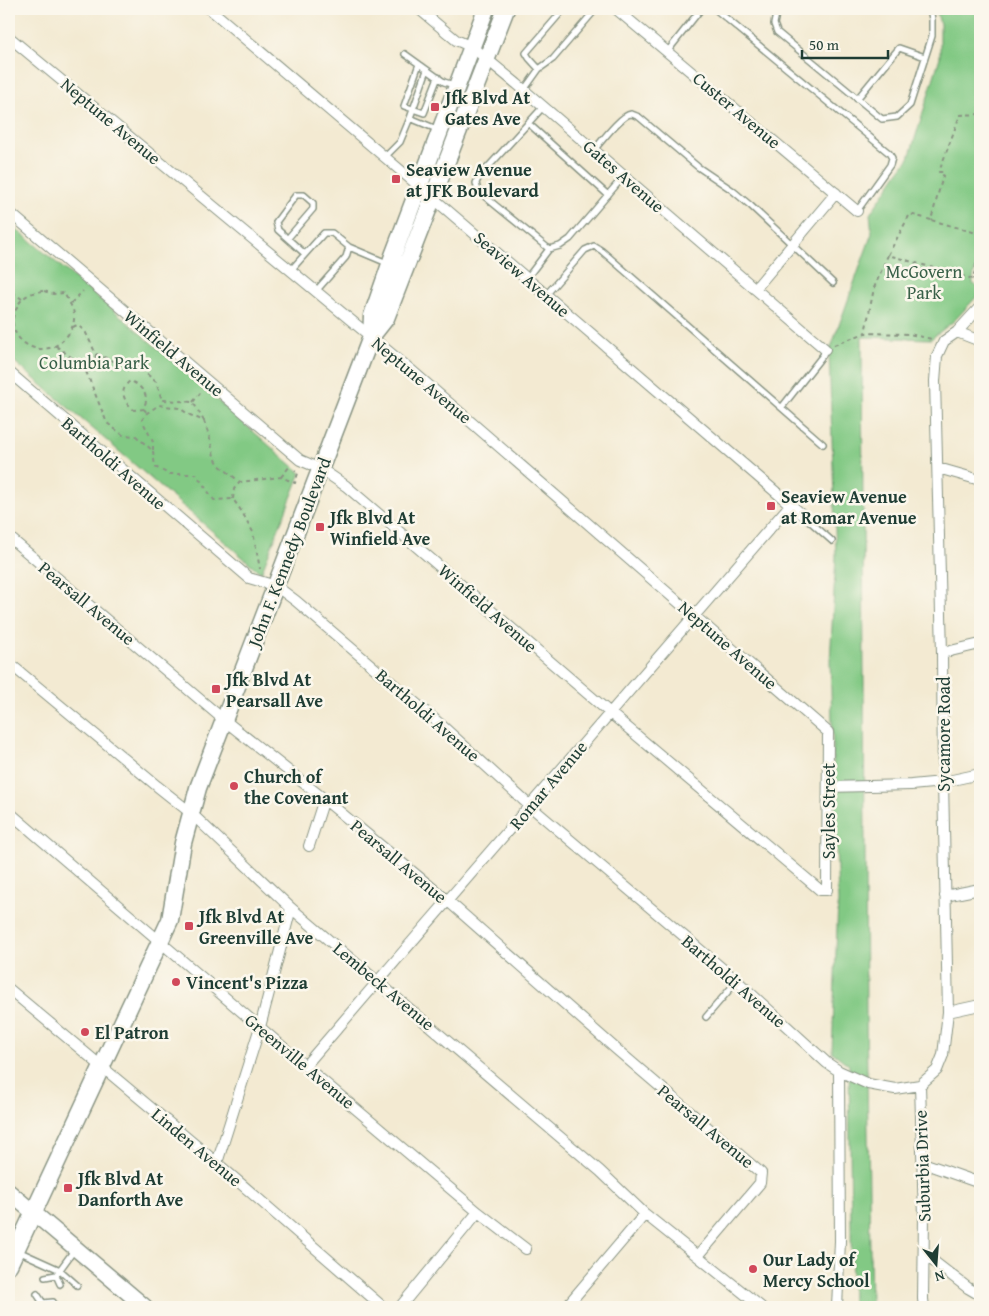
<svg xmlns="http://www.w3.org/2000/svg" width="989" height="1316" viewBox="0 0 989 1316" font-family="'Gentium Book Plus',serif">
	<style>
		.green { fill: #82c984; stroke: #50835c }
		.lines { fill: none; stroke-linecap: round; stroke-linejoin: round }
		.service-casing { stroke: #899483; stroke-width: 8 }
		.minor-casing { stroke: #899483; stroke-width: 12 }
		.secondary-casing { stroke: #899483; stroke-width: 18 }
		.primary-casing { stroke: #899483; stroke-width: 19 }
		.path { stroke: #899483; stroke-width: 2; stroke-dasharray: 4 4; stroke-linecap: butt }
		.service { stroke: #fff; stroke-width: 5 }
		.minor { stroke: #fff; stroke-width: 10 }
		.secondary { stroke: #fff; stroke-width: 15 }
		.primary { stroke: #fff; stroke-width: 16 }
		.poi-dot { fill: #d1495b; stroke: #fbf7ec; stroke-width: 2 }
		.labels { text-anchor: middle; dominant-baseline: central; stroke-width: 5; stroke-linejoin: round; paint-order: stroke }
		.poi-label { font-size: 18px; font-weight: bold; fill: #1f3d34; stroke: #fbf7ec; text-anchor: start }
		.street-label { font-size: 18px; fill: #1f3d34; stroke: #fbf7ec }
		.park-label { font-size: 18px; fill: #386048; stroke: #fbf7ec }
	</style>
	<rect width="100%" height="100%" fill="#fbf7ec"/>
	<filter id="ink" filterUnits="userSpaceOnUse"><feTurbulence type="fractalNoise" baseFrequency=".02" numOctaves="2"/><feDisplacementMap in="SourceGraphic" scale="10" xChannelSelector="R" yChannelSelector="G"/><feConvolveMatrix kernelMatrix="1 2 1 2 8 2 1 2 1" color-interpolation-filters="sRGB"/></filter>
	<filter id="wash" filterUnits="userSpaceOnUse"><feTurbulence type="fractalNoise" baseFrequency=".0096" numOctaves="4" result="noise"/><feDisplacementMap in="SourceGraphic" scale="20" xChannelSelector="R" yChannelSelector="G"/><feGaussianBlur stdDeviation="1.12" result="paint"/><feColorMatrix in="noise" values="0 0 0 0 0 0 0 0 0 0 0 0 0 0 0 0 0 1.4 0 .05"/><feComposite in="paint" operator="in"/></filter>
	<g filter="url(#wash)">
		<rect width="100%" height="100%" fill="#f3ead2"/>
		<path class="green" d="M936 9H980V249L973 279V284L980 289V293L955 320 931 339 862 337 866 1015 871 1307H852L849 1065 832 1052 838 901 830 661 836 556 829 353 872 233 870 214 897 174 909 158 940 57V24Z
			M9 223 117 313 301 473 261 573 9 357Z"/>
	</g>
	<g filter="url(#ink)">
		<g class="lines">
			<g class="service-casing">
				<path id="service" d="M715 9 889 153 892 158 890 165 857 211
					M777 9 774 24 777 32 882 119 897 117 910 105 932 36V19L930 9
					M667 52 701 9
					M405 54 444 82 454 85
					M419 64 404 106 424 113 438 77
					M539 69 529 58 526 53 564 9
					M427 70 410 118 439 130
					M524 90 539 69 553 59 596 9
					M857 99 899 48 925 57
					M528 123 608 195
					M594 150C601 142 621 115 631 114 633 114 636 116 639 117L698 167 732 190 751 206 833 283
					M385 157 400 142 410 118
					M288 238 313 209V203L304 195H296L276 222 278 230 305 254
					M349 247 387 263
					M549 249 560 246 570 239 624 176
					M291 270 324 233H332L349 247 346 257 316 291
					M527 278 549 249 478 191 476 183 479 177 543 107
					M546 295 585 250 594 246 602 251 823 444
					M782 407 823 355 825 349
					M805 517 832 541
					M706 1017 737 981
					M18 1251 60 1270 77 1285
					M56 1275 75 1249
					M45 1277 56 1275 60 1284
					M37 1294 43 1303
					M40 1307 43 1303 53 1302"/>
			</g>
			<g class="minor-casing">
				<path id="minor" d="M210 9 433 198 805 517
					M419 9 456 40 472 47 517 84 825 349
					M616 9 857 211
					M9 37 411 370 828 732 827 890H820L609 712 346 486 321 469 300 460 9 212
					M755 289 836 193
					M957 332 980 341
					M9 372 249 578 276 586 296 601 440 724 530 806 737 981 827 1063 839 1071 868 1084 895 1089 920 1085 937 1070 943 1055 948 1012 943 782 942 653 935 381 937 356 944 341 957 332 980 307
					M938 468 980 480
					M9 537 224 720 324 799 448 901 616 1049 761 1173 760 1183 698 1256
					M942 653 980 644
					M9 663 157 786 191 813 291 908 600 1171 645 1214 761 1307
					M828 787 911 785 943 782 980 774
					M9 812 305 1066 478 1212 526 1249
					M309 846 324 799
					M945 896 980 889
					M9 989 217 1163 383 1307
					M948 1012 980 1005
					M305 1066C466 878 629 692 791 504
					M920 1085 924 1216 923 1299 924 1307
					M217 1163 260 1027 291 908
					M923 1163 980 1183
					M924 1254 968 1288 980 1295
					M400 1307 478 1212
					M566 1307 645 1214
					M837 1307 840 1241 839 1071"/>
			</g>
			<g class="secondary-casing">
				<path id="secondary" d="M9 1192 145 1307"/>
			</g>
			<g class="primary-casing">
				<path id="primary" d="M371 337 386 318 506 9
					M9 1265 170 920 183 843 198 788 371 337 372 316 394 253 486 9"/>
			</g>
			<path class="path" d="M980 114 960 115 939 172H944L931 220 980 234
				M931 220 910 214 888 255 973 279 980 249
				M888 255 874 288 865 333 909 334 932 339
				M973 279 980 281
				M9 286V290L22 299
				M44 291 53 294 64 293C67 299 73 307 74 314 75 323 71 332 65 338 60 343 55 347 49 348 31 353 11 338 13 319 13 315 15 311 17 308 21 296 32 292 44 291Z
				M71 303 83 291
				M834 345 865 333
				M56 346 71 357 85 369 107 423 123 435 136 436 153 451V442L142 420 147 413 159 405 179 408 190 415 204 421 193 402 162 400 156 382 139 367 116 362 96 354 85 331 77 325 73 327
				M86 369 94 366 96 354
				M193 402 202 391
				M144 409 134 410C124 401 118 391 130 381 137 383 147 392 146 400 146 403 144 406 144 409L147 413
				M204 421 210 439 214 456 219 465 240 482 281 477 295 483 298 473 295 470
				M153 451 155 467 169 474H196L214 500 233 499 242 512 253 532 260 569
				M281 477 290 466
				M233 499 234 489 240 482"/>
			<use href="#service" class="service"/>
			<use href="#minor" class="minor"/>
			<use href="#secondary" class="secondary"/>
			<use href="#primary" class="primary"/>
		</g>
	</g>
	<g class="poi-dot">
		<rect x="430" y="102" width="10" height="10" rx="2.5"/>
		<rect x="391" y="174" width="10" height="10" rx="2.5"/>
		<rect x="766" y="501" width="10" height="10" rx="2.5"/>
		<rect x="315" y="522" width="10" height="10" rx="2.5"/>
		<rect x="211" y="684" width="10" height="10" rx="2.5"/>
		<circle cx="234" cy="786" r="5"/>
		<rect x="184" y="921" width="10" height="10" rx="2.5"/>
		<circle cx="176" cy="982" r="5"/>
		<circle cx="85" cy="1032" r="5"/>
		<rect x="63" y="1183" width="10" height="10" rx="2.5"/>
		<circle cx="753" cy="1269" r="5"/>
	</g>
	<g class="labels">
		<g class="poi-label">
			<text x="445" y="97">Jfk Blvd At<tspan x="445" dy="21">Gates Ave</tspan></text>
			<text x="406" y="169">Seaview Avenue<tspan x="406" dy="21">at JFK Boulevard</tspan></text>
			<text x="781" y="496">Seaview Avenue<tspan x="781" dy="21">at Romar Avenue</tspan></text>
			<text x="330" y="517">Jfk Blvd At<tspan x="330" dy="21">Winfield Ave</tspan></text>
			<text x="226" y="679">Jfk Blvd At<tspan x="226" dy="21">Pearsall Ave</tspan></text>
			<text x="244" y="776">Church of<tspan x="244" dy="21">the Covenant</tspan></text>
			<text x="199" y="916">Jfk Blvd At<tspan x="199" dy="21">Greenville Ave</tspan></text>
			<text x="186" y="982">Vincent's Pizza</text>
			<text x="95" y="1032">El Patron</text>
			<text x="78" y="1178">Jfk Blvd At<tspan x="78" dy="21">Danforth Ave</tspan></text>
			<text x="763" y="1259">Our Lady of<tspan x="763" dy="21">Mercy School</tspan></text>
		</g>
		<g class="street-label">
			<text transform="translate(737 110) rotate(40)">Custer Avenue</text>
			<text transform="translate(111 121) rotate(40)">Neptune Avenue</text>
			<text transform="translate(624 176) rotate(41)">Gates Avenue</text>
			<text transform="translate(522 274) rotate(41)">Seaview Avenue</text>
			<text transform="translate(174 353) rotate(40)">Winfield Avenue</text>
			<text transform="translate(422 380) rotate(40)">Neptune Avenue</text>
			<text transform="translate(114 463) rotate(41)">Bartholdi Avenue</text>
			<text transform="translate(289 552) rotate(-69)">John F. Kennedy Boulevard</text>
			<text transform="translate(87 603) rotate(40)">Pearsall Avenue</text>
			<text transform="translate(488 608) rotate(41)">Winfield Avenue</text>
			<text transform="translate(728 645) rotate(41)">Neptune Avenue</text>
			<text transform="translate(428 715) rotate(41)">Bartholdi Avenue</text>
			<text transform="translate(943 734) rotate(-90)">Sycamore Road</text>
			<text transform="translate(548 785) rotate(-50)">Romar Avenue</text>
			<text transform="translate(828 811) rotate(-90)">Sayles Street</text>
			<text transform="translate(399 861) rotate(40)">Pearsall Avenue</text>
			<text transform="translate(734 981) rotate(41)">Bartholdi Avenue</text>
			<text transform="translate(384 986) rotate(40)">Lembeck Avenue</text>
			<text transform="translate(300 1061) rotate(40)">Greenville Avenue</text>
			<text transform="translate(706 1126) rotate(40)">Pearsall Avenue</text>
			<text transform="translate(197 1147) rotate(40)">Linden Avenue</text>
			<text transform="translate(922 1166) rotate(-92)">Suburbia Drive</text>
		</g>
		<g class="park-label">
			<text x="924" y="271">McGovern<tspan x="924" dy="21">Park</tspan></text>
			<text x="94" y="362">Columbia Park</text>
		</g>
	</g>
	<rect width="989" height="1316" fill="none" stroke="#fbf7ec" stroke-width="30"/>
	<g transform="translate(936 1264) rotate(163)" stroke="#fbf7ec" stroke-width="4" paint-order="stroke">
	<path d="M0-4L9 19L0 12L-9 19Z" fill="#1f3d34"/>
	<text y="-8" font-size="14" font-weight="bold" text-anchor="middle" fill="#1f3d34">N</text>
	</g>
	<path d="M802 50v8h86v-8" fill="none" stroke="#1f3d34" stroke-width="2.5"/>
	<text x="809" y="50" font-size="15" fill="#1f3d34" stroke="#fbf7ec" stroke-width="4" paint-order="stroke">50 m</text>
</svg>
